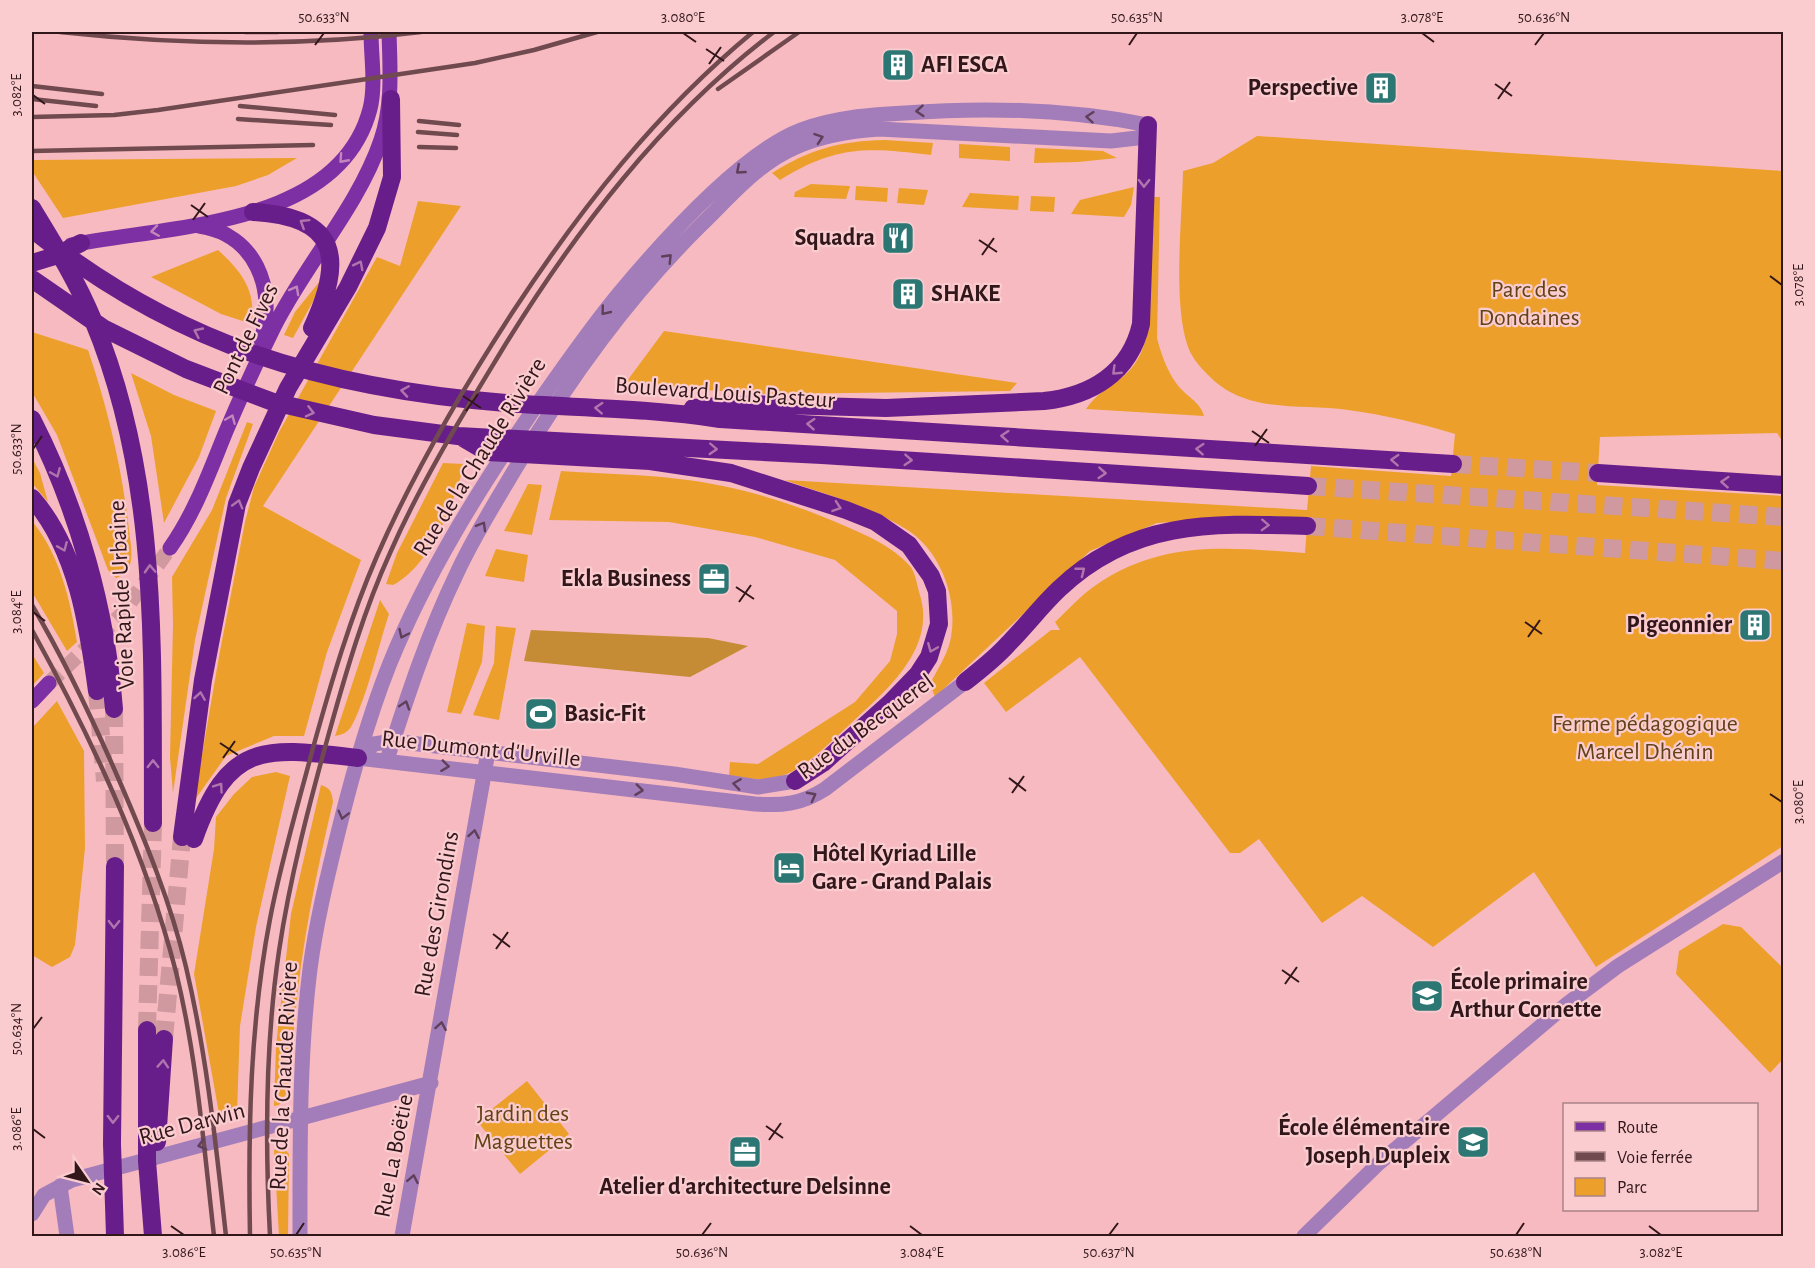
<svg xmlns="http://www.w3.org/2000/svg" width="1815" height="1268" viewBox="0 0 1815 1268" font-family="'Alegreya Sans',sans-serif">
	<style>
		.green { fill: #eca02b }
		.forest { fill: #c68b35 }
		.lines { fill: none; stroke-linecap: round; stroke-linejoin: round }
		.major-tunnel { stroke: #cf999f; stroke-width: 15; stroke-dasharray: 15 8; stroke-linecap: butt }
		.highway-tunnel { stroke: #cf999f; stroke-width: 18; stroke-dasharray: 18 9; stroke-linecap: butt }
		.minor { stroke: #a37db9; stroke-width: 15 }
		.major { stroke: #7d30a3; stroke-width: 15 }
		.highway { stroke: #681e8a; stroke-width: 18 }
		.rail { stroke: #704a4f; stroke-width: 4.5 }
		.oneway { stroke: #5f3f5a }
		.oneway2 { stroke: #c286bc }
		.oneway3 { stroke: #b175ad }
		.ticks { fill: none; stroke: #31161a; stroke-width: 2 }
		.labels { text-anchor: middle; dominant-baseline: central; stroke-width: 4.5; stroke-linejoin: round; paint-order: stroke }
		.poi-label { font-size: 24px; font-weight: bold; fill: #31161a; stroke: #faccd0; text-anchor: start }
		.park-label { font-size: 24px; fill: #614215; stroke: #faccd0 }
		.street-label { font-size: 24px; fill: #31161a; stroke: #faccd0 }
		.neatline { fill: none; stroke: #31161a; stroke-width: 2 }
		.ticks-label { font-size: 15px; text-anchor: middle; fill: #31161a }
	</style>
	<rect width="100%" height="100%" fill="#f7bac0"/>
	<path class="green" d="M1257 136 1783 171V442L1777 433 1600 437 1597 485 1783 496V846L1596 967 1534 872 1433 947 1362 896 1322 923 1259 839 1240 853H1230L1080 657 1006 712 984 683 1051 630H1060L1055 622C1068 610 1081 595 1096 585 1163 539 1229 548 1305 553L1307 526 1246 517 1157 523 1090 551 935 697 930 684C937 670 946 657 950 642 959 603 943 554 909 531 872 507 827 495 785 480L1307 510 1311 466 1451 476 1455 434C1419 423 1385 415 1348 410 1298 403 1246 415 1207 374 1199 366 1190 355 1187 344 1173 299 1182 220 1183 171L1213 163Z
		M885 140 933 143 931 155C868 147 836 145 780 180L772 173C810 149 840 141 885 140Z
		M959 144 1010 147V161L959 158Z
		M1035 148 1103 151 1117 158 1078 162 1034 163Z
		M297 158 268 175 236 186 63 218 32 171V160Z
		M811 184 850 186 846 199 794 197 795 192Z
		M856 186 888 188 887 202 855 200Z
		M1134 187 1131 205 1124 217 1071 214 1080 200Z
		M899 188 928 190 924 205 897 203Z
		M970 193 1019 196 1018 210 962 207Z
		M1031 196 1055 197 1054 212 1030 211Z
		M1154 197H1160L1157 338C1161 354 1167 370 1176 383 1185 396 1200 401 1204 416L1086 409C1107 379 1133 384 1146 339Z
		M418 201 461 206 263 506 361 560 327 652 304 736H274L226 756 194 801 220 651 245 522 254 487 279 432 377 257 400 266Z
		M218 250C242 272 256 290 252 324L221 314 151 277Z
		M320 281 318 292 293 338 284 335 295 312Z
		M664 331 1017 383 1010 391 768 394 624 385Z
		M32 332 88 350C108 409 122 468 129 530 130 541 134 556 129 567 126 573 122 576 116 578L108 570 57 435 32 392Z
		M131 373 174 395 216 411 199 457 164 523 151 436Z
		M247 422 253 424 226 498 195 640 173 793 170 757 173 624 172 577 212 510Z
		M32 458 40 473 48 502 32 483Z
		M443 463 464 464C455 503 430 566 393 585L386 584 397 553Z
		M561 471C600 474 640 474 679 479 735 485 793 503 845 526 868 536 892 546 910 566 915 572 917 584 919 592 939 649 884 692 847 727 828 744 807 767 782 776 765 782 746 778 729 776L730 762 758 764 855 702 890 661 897 634V611L835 560 755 537 669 522 549 520Z
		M528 484 542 485 532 535 504 531Z
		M32 521C60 555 70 599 77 642L67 651 32 592Z
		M496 549 528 555 524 582 485 576Z
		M380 600 389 614C379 644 366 701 351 727 347 733 341 735 335 736Z
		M467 623 485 626 482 662 461 714 447 712Z
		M496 626 516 628 499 720 473 715 494 663Z
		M32 654 44 673 32 686Z
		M57 701 84 751 85 848 75 945 70 957 52 967 32 955V728Z
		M276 772 290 776 256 927 240 1026 237 1113 220 1119 194 974 214 849 216 817 234 794 252 777Z
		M321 785C331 788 332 793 333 802 314 882 299 959 293 1041 291 1065 295 1086 279 1105L274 1106 276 1046 291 914Z
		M1723 924 1741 927 1783 968V1059L1770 1073 1676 974 1679 951Z
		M527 1081 569 1134 520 1174 477 1121Z
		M283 1147 289 1154 288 1236H279L274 1150Z"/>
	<path class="forest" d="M531 630 708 638 748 646 690 677 524 661Z"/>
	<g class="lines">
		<path class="major-tunnel" d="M49 683 121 615 170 548"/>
		<path class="highway-tunnel" d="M1453 464 1598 473
			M1308 486 1784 517
			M1307 526 1784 561
			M97 691 105 781
			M114 709 115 866
			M147 1030 153 823
			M164 1039 182 837"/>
		<path class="minor" d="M358 758 755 804C782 806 802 804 825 789L965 682
			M358 758 374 744 393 741 674 774 758 787 795 781
			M387 760C407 697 428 633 457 573 474 536 496 501 517 466 570 378 628 297 701 225 730 197 758 163 796 147 823 135 850 131 879 129L1111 141 1146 137
			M60 1186 67 1236
			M32 1214 44 1195 72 1180 431 1083
			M300 1236C300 1148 299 1057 310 969 316 923 327 878 338 833 352 776 368 718 390 663 427 572 479 489 534 409 562 369 590 328 621 291 663 241 741 153 801 130 835 117 870 115 905 113 985 107 1068 109 1148 125
			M402 1236 488 752
			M1304 1236 1379 1163 1567 1004 1618 966 1784 861"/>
		<path class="major" d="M199 226C255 234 277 289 261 340
			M71 245C168 225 339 228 370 109 376 85 371 56 371 32
			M170 548C196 511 210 470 227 429 242 394 258 359 275 325 307 262 358 207 381 140 393 104 390 69 389 32
			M32 701 49 683"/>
		<path class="highway" d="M32 208C54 244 77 281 93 320 160 480 152 653 153 823
			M253 212C340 217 344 259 312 328
			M32 229C177 346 324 388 506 403 578 408 649 408 720 419L1453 464
			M32 263 55 256 81 243
			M32 279 103 328 186 369 273 402 374 425 458 436 822 455 1308 486
			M693 408 747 404 886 408 1044 401C1091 396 1130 373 1141 324L1148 125
			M32 419C78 509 106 609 114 709
			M463 438 487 452 650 461 731 473 846 510 876 522 909 545 931 576 937 591 939 624 929 657 918 674 890 703 823 763 795 781
			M1598 473 1784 485
			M32 498C77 549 88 625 97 691
			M965 682C980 670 996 658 1009 643 1026 626 1041 606 1059 589 1132 519 1213 523 1307 526
			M182 837 203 680 237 504 251 468 288 388 348 287 377 228 392 177 391 99
			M194 839C229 740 265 747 358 758
			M147 1030V1161L153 1236
			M157 1142 164 1039
			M115 1236 112 1144 115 866"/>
		<path class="rail" d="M60 32C180 45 300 47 421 32
			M245 32H278
			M32 86 102 94
			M718 89 799 32
			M32 99 96 106
			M240 106 335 115
			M32 117 114 115 158 110 475 63 534 50 597 32
			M238 119 331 125
			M419 121 459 125
			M418 132 457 135
			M419 147 456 148
			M32 151 313 145
			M32 605C65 661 93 720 119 780 145 840 171 903 186 967 207 1056 216 1146 226 1236
			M32 630C91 737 145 852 176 972 197 1058 204 1148 214 1236
			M250 1236C248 1131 250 1023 270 919 281 861 298 805 313 748 331 683 350 618 377 556 414 471 462 390 512 313 581 208 656 112 753 32
			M270 1236C265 1142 265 1045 279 951 290 877 309 805 329 733 346 672 364 610 390 553 421 482 462 416 502 350 575 231 662 117 774 32"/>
	</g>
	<defs><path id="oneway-chevron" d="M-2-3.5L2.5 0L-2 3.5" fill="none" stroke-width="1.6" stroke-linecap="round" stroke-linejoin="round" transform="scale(1.5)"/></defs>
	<g class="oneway">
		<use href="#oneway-chevron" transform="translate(920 111) rotate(176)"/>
		<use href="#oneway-chevron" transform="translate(1090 117) rotate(-175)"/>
		<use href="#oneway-chevron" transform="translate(819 138) rotate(-19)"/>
		<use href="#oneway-chevron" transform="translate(740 170) rotate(139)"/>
		<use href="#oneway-chevron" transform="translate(668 258) rotate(-46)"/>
		<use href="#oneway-chevron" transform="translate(605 311) rotate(129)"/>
		<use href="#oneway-chevron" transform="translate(482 526) rotate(-60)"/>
		<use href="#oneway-chevron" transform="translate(403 634) rotate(115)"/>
		<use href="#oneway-chevron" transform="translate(405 705) rotate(-72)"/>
		<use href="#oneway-chevron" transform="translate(445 766) rotate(7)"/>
		<use href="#oneway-chevron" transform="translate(737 784) rotate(-172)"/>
		<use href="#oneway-chevron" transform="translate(639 790) rotate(7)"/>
		<use href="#oneway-chevron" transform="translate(812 796) rotate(-28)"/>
		<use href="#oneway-chevron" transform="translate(343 815) rotate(104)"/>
		<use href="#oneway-chevron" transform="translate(474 834) rotate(-80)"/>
		<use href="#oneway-chevron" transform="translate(441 1026) rotate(-80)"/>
		<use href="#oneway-chevron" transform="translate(202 1145) rotate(165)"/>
		<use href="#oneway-chevron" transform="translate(413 1179) rotate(-79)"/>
	</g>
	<g class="oneway2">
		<use href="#oneway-chevron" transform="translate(343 159) rotate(132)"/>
		<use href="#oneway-chevron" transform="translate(155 231) rotate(171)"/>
		<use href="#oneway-chevron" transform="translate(295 290) rotate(-61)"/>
		<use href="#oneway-chevron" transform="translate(231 419) rotate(-67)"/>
	</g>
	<g class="oneway3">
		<use href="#oneway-chevron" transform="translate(1144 183) rotate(91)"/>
		<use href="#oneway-chevron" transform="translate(304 223) rotate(-148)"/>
		<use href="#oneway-chevron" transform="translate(359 265) rotate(-63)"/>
		<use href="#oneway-chevron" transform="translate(198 332) rotate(-155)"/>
		<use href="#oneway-chevron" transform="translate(1116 371) rotate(136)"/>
		<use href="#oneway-chevron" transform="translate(405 391) rotate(-171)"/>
		<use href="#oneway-chevron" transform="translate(599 408) rotate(-177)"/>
		<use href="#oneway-chevron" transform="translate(310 412) rotate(14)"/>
		<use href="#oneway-chevron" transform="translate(811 424) rotate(-176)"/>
		<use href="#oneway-chevron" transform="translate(1005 436) rotate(-176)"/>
		<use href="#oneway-chevron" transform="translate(713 449) rotate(3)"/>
		<use href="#oneway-chevron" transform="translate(1200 449) rotate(-176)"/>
		<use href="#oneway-chevron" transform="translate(908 460) rotate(4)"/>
		<use href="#oneway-chevron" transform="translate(1395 460) rotate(-177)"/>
		<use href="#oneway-chevron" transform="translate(56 473) rotate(67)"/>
		<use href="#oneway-chevron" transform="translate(1102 473) rotate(4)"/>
		<use href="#oneway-chevron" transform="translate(1725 482) rotate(-176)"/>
		<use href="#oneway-chevron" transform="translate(238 504) rotate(-74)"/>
		<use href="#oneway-chevron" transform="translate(837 507) rotate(19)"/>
		<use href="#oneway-chevron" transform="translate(1265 525) rotate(2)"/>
		<use href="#oneway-chevron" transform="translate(63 547) rotate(67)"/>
		<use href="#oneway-chevron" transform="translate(150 569) rotate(-93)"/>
		<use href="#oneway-chevron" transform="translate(1081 571) rotate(-38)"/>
		<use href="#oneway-chevron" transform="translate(932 648) rotate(112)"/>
		<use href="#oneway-chevron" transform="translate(200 696) rotate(-81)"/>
		<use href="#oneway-chevron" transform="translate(153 764) rotate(-90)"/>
		<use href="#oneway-chevron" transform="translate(219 787) rotate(-55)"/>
		<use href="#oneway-chevron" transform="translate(114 924) rotate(91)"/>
		<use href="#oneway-chevron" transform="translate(163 1064) rotate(-86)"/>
		<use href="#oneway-chevron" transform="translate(113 1119) rotate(91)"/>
	</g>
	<path class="ticks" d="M683 33 696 42M1422 33 1434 42M315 45 324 33M1129 45 1137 33M1535 45 1544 33M706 49 724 61M709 64 721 47M1495 84 1512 96M33 95 45 104M1498 99 1510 82M191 205 208 217M193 220 205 203M979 240 997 252M982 255 994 238M1770 276 1782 285M463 396 481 408M466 411 478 394M1252 431 1269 443M1255 446 1267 429M33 449 42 436M736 587 754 599M739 602 751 585M33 612 45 621M1525 622 1542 634M1528 637 1540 620M220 743 238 755M223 758 235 741M1009 778 1026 791M1012 793 1024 776M1770 794 1782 802M493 934 510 947M496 949 508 932M1282 970 1299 982M1285 984 1297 967M33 1029 42 1017M766 1126 783 1138M33 1129 45 1138M769 1140 781 1123M171 1226 184 1235M910 1226 922 1235M1649 1226 1661 1235M296 1235 304 1223M702 1235 711 1223M1109 1235 1118 1223M1516 1235 1524 1223"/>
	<defs>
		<g id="building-square" transform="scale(1.725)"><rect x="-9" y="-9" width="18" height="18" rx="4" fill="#2c7674" stroke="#faccd0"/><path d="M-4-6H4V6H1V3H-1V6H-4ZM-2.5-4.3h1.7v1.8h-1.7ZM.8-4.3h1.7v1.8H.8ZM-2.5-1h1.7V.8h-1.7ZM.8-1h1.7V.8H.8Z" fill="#fff"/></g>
		<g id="restaurant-square" transform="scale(1.725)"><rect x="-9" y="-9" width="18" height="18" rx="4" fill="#2c7674" stroke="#faccd0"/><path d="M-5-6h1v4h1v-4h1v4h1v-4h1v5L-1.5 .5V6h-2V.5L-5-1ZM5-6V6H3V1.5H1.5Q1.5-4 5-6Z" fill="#fff"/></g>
		<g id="office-square" transform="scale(1.725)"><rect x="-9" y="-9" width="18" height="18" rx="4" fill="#2c7674" stroke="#faccd0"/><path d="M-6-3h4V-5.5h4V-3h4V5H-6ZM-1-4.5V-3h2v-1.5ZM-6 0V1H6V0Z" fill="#fff"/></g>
		<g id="stadium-square" transform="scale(1.725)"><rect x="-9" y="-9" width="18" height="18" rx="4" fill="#2c7674" stroke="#faccd0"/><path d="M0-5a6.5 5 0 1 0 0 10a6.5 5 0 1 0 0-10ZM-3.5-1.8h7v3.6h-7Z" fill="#fff"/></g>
		<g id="hotel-square" transform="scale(1.725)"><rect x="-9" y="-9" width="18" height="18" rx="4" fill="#2c7674" stroke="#faccd0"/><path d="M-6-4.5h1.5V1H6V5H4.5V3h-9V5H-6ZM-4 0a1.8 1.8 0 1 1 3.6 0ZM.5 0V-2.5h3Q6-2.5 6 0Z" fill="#fff"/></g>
		<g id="school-square" transform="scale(1.725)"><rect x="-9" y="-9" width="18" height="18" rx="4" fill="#2c7674" stroke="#faccd0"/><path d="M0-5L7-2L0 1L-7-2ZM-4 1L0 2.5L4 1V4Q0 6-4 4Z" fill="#fff"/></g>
	</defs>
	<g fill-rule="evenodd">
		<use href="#building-square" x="898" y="65"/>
		<use href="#building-square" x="1381" y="88"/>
		<use href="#restaurant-square" x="898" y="238"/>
		<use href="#building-square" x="908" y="294"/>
		<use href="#office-square" x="714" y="579"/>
		<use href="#building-square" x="1755" y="625"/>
		<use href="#stadium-square" x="541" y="714"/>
		<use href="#hotel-square" x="789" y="868"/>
		<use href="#school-square" x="1427" y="996"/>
		<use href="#school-square" x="1473" y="1142"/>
		<use href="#office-square" x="745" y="1152"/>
	</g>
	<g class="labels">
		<g class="poi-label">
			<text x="921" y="65">AFI ESCA</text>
			<text x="1358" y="88" text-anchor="end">Perspective</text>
			<text x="875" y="238" text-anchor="end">Squadra</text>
			<text x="931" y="294">SHAKE</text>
			<text x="691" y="579" text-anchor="end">Ekla Business</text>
			<text x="1732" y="625" text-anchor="end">Pigeonnier</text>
			<text x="564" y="714">Basic-Fit</text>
			<text x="812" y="854">Hôtel Kyriad Lille<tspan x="812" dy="28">Gare - Grand Palais</tspan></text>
			<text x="1450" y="982">École primaire<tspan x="1450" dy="28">Arthur Cornette</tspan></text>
			<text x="1450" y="1128" text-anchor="end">École élémentaire<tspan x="1450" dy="28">Joseph Dupleix</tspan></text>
			<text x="745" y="1187" text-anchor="middle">Atelier d'architecture Delsinne</text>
		</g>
		<g class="park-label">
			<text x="1529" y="290">Parc des<tspan x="1529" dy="28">Dondaines</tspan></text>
			<text x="1645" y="724">Ferme pédagogique<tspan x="1645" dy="28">Marcel Dhénin</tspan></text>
			<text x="523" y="1114">Jardin des<tspan x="523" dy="28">Maguettes</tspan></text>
		</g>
		<g class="street-label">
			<text transform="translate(246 339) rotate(-64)">Pont de Fives</text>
			<text transform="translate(725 393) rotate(4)">Boulevard Louis Pasteur</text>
			<text transform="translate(480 457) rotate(-58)">Rue de la Chaude Rivière</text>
			<text transform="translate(122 595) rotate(-93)">Voie Rapide Urbaine</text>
			<text transform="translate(866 727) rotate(-36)">Rue du Becquerel</text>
			<text transform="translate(481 749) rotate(6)">Rue Dumont d'Urville</text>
			<text transform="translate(437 914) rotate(-80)">Rue des Girondins</text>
			<text transform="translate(284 1076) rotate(-87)">Rue de la Chaude Rivière</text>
			<text transform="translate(192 1124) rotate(-15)">Rue Darwin</text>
			<text transform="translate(394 1156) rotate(-79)">Rue La Boëtie</text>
		</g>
	</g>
	<rect width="1815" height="1268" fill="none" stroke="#faccd0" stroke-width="66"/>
	<rect x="1563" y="1103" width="195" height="108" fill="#faccd0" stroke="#aa8387" stroke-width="1.5"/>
	<rect x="1575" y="1122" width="30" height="9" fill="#7d30a3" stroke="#aa8387" stroke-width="1.5"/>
	<text x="1617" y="1133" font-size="18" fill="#31161a">Route</text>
	<rect x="1575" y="1152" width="30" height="9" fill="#704a4f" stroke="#aa8387" stroke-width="1.5"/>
	<text x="1617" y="1163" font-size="18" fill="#31161a">Voie ferrée</text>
	<rect x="1575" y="1178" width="30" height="18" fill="#eca02b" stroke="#aa8387" stroke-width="1.5"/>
	<text x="1617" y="1193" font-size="18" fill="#31161a">Parc</text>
	<g transform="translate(87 1181) rotate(125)" stroke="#faccd0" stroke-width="4.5" paint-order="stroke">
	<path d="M0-4.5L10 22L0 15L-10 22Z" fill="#31161a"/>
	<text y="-9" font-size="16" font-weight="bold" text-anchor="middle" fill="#31161a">N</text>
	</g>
	<rect x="33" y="33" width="1749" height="1202" class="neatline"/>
	<g class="ticks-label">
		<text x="324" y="22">50.633°N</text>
		<text x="683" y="22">3.080°E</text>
		<text x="1137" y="22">50.635°N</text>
		<text x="1422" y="22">3.078°E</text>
		<text x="1544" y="22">50.636°N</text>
		<text transform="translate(16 95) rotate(-90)" y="5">3.082°E</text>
		<text transform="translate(1798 285) rotate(-90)" y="5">3.078°E</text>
		<text transform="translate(16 449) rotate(-90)" y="5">50.633°N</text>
		<text transform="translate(16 612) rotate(-90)" y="5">3.084°E</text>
		<text transform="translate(1798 802) rotate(-90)" y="5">3.080°E</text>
		<text transform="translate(16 1029) rotate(-90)" y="5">50.634°N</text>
		<text transform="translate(16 1129) rotate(-90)" y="5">3.086°E</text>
		<text x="184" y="1257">3.086°E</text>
		<text x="296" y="1257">50.635°N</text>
		<text x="702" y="1257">50.636°N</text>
		<text x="922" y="1257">3.084°E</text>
		<text x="1109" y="1257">50.637°N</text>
		<text x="1516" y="1257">50.638°N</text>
		<text x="1661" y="1257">3.082°E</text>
	</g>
</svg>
